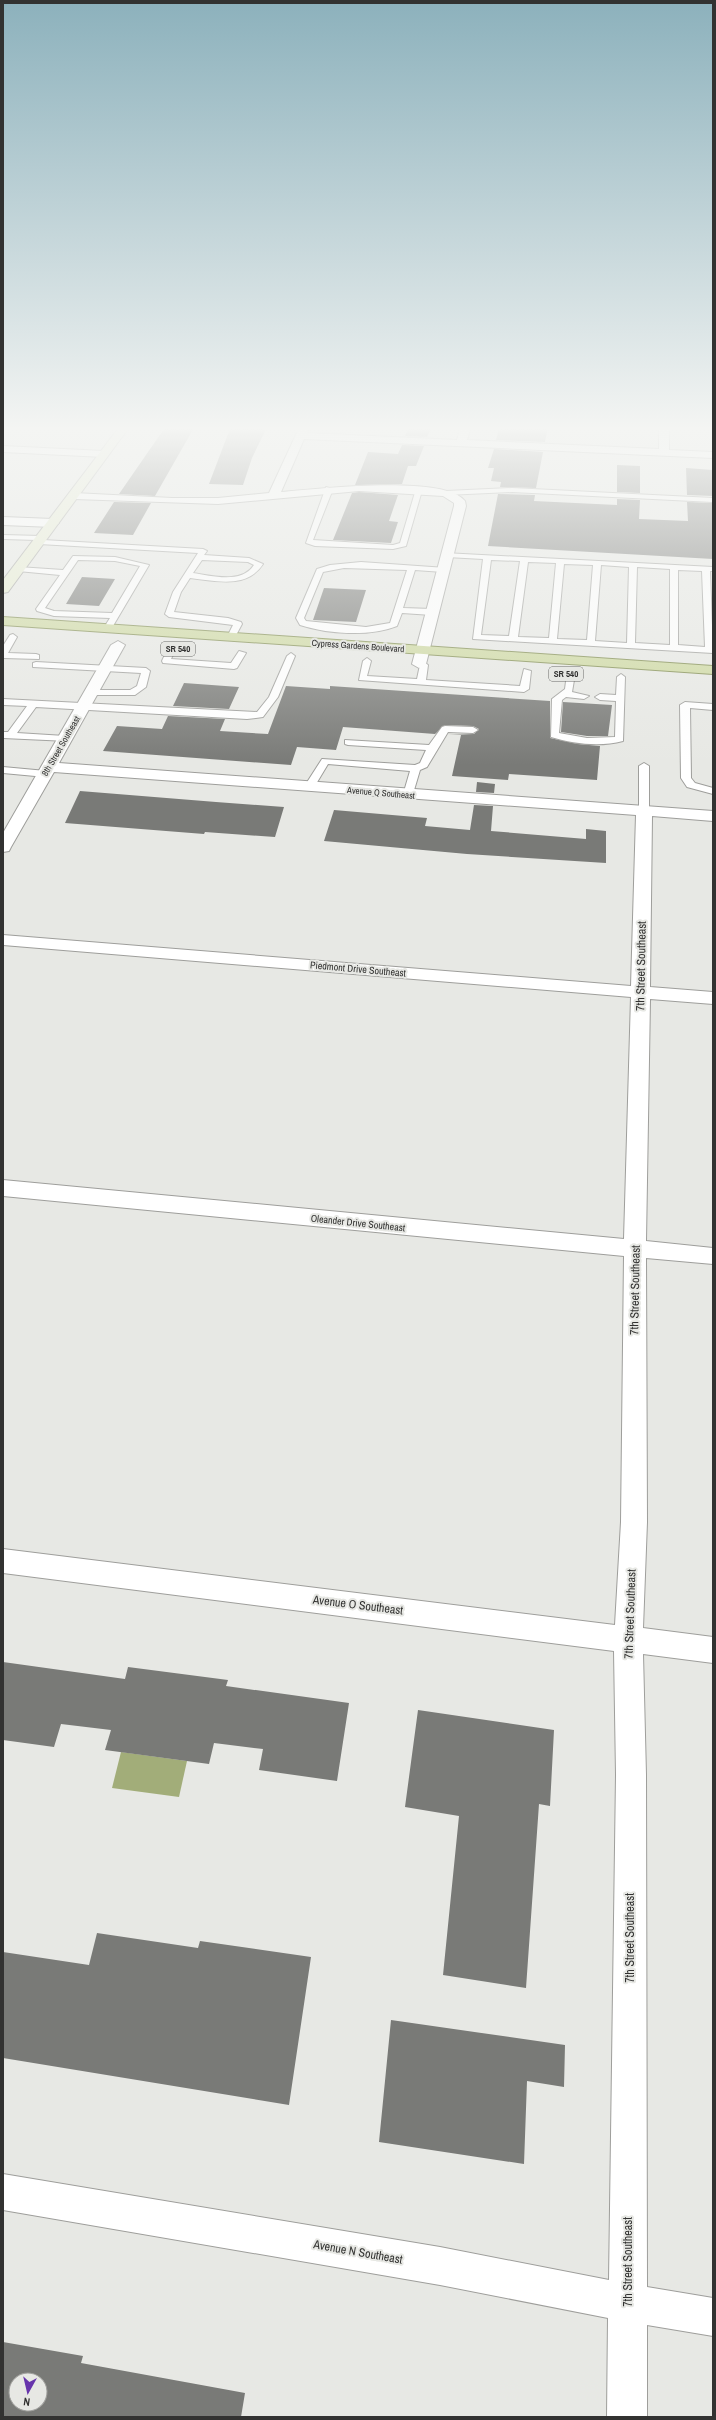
<svg xmlns="http://www.w3.org/2000/svg" width="716" height="2420" viewBox="0 0 716 2420" font-family="'Archivo Narrow',sans-serif">
	<style>
		.water { fill: #a2ad79 }
		.building { fill: #797a77; fill-rule: evenodd }
		.lines { fill: none; stroke-linecap: round; stroke-linejoin: round }
		.lane-casing { stroke: #9e9e9b; stroke-width: 2 }
		.street-casing { stroke: #9e9e9b; stroke-width: 2 }
		.secondary-casing { stroke: #9e9e9b; stroke-width: 2 }
		.primary-casing { stroke: #818d50; stroke-width: 2 }
		.lane { fill: #fff; fill-rule: evenodd }
		.street { fill: #fff; fill-rule: evenodd }
		.secondary { fill: #e6eccf; fill-rule: evenodd }
		.primary { fill: #cdd8a0; fill-rule: evenodd }
		.labels { text-anchor: middle; dominant-baseline: central; stroke-width: 4; stroke-linejoin: round; paint-order: stroke }
		.far-street-label { font-size: 9px; fill: #323231; stroke: #e7e8e4 }
		.shield { fill: #e7e8e4; stroke: #686967; stroke-width: 1 }
		.shield-label { font-size: 9px; font-weight: bold; fill: #323231 }
		.street-label { font-size: 10px; fill: #323231; stroke: #e7e8e4 }
		.near-street-label { font-size: 12px; fill: #323231; stroke: #e7e8e4 }
	</style>
	<rect width="100%" height="100%" fill="#e7e8e4"/>
	<path class="water" d="M121 1752 187 1761 179 1797 112 1788Z"/>
	<path class="building" d="M166 426H195L155 496 119 494Z
		M231 426 267 427 252 458 243 485 209 484Z
		M409 426H432L427 437 405 436Z
		M500 426 548 427 545 442 496 440Z
		M402 445 424 446 416 466H408L402 484 355 485 368 452 398 454Z
		M494 449 543 452 536 488 500 487 501 482 491 481 494 468H488Z
		M617 465 640 466V493L617 492Z
		M686 468 713 470V496L687 495Z
		M359 492 398 495 389 521 398 522 391 543 333 540 352 493Z
		M498 494 535 495 534 501 617 505V499L640 500 639 519 688 521 687 502 713 503V559L488 546Z
		M114 502 151 503 133 535 94 533Z
		M82 577 115 579 99 606 66 604Z
		M324 588 366 590 356 622 313 620Z
		M184 683 239 687 229 709 173 706Z
		M286 686 330 689V686L550 701V738L578 744 600 746 597 780 509 774 508 780 452 776 461 735H448L474 734 479 729 473 726 445 725 435 734 343 727 336 750 297 747 291 765 103 751 117 726 162 729 168 716 225 719 220 731 268 734Z
		M563 702 612 705 608 736H587L561 732Z
		M477 782 495 784 494 793 476 792Z
		M80 791 216 802 284 807 275 837 205 832 204 834 65 823Z
		M474 805 493 806 491 831 586 839V829L606 831V863L467 854 324 841 334 810 427 818 425 826 470 830Z
		M3 1662 125 1679 128 1667 228 1680 226 1686 349 1703 337 1781 259 1770 263 1749 214 1743 209 1764 105 1750 111 1730 61 1724 54 1747 3 1740Z
		M418 1710 554 1730 550 1806 539 1804 526 1988 443 1975 459 1816 405 1807Z
		M97 1933 198 1948 200 1941 311 1957 289 2105 3 2058V1952L89 1965Z
		M391 2020 565 2045 564 2087 527 2081 524 2164 379 2142Z
		M3 2342 83 2356 81 2363 245 2393 241 2417H3ZM16 2380H40V2404H16Z"/>
	<g class="lines">
		<g class="lane-casing">
			<path id="lane" d="M326 487 333 489 313 540 393 545 400 543 416 489 423 487 406 546 393 549 315 546 306 543Z
				M512 488 713 498V502L512 492 446 495 442 493 446 491Z
				M3 535 41 536 45 538 43 540 203 549 207 551 204 555 249 558 263 564C247 589 216 581 190 578L181 592 174 612 228 618 241 622 242 624 234 639 231 640 227 637 233 625 169 617 165 614 173 592 198 553 39 544 35 542 37 540 3 539ZM202 560 248 562 254 565C242 584 212 576 193 573Z
				M444 553 713 567V571H710L713 653 473 639 483 559 447 557 443 555ZM491 560 520 561 509 636 481 635ZM528 562 556 563 549 638 518 637ZM564 564 593 565 587 640 557 639ZM601 565 629 567 627 643 595 641ZM637 567 670 569V645L635 643ZM678 570 702 571 705 647 678 645Z
				M73 556 115 557 149 565 110 631 103 629 110 618 54 616 37 611 36 609 60 575 18 571 14 569 18 567 63 570ZM78 560 115 561 140 566 112 613 54 611 45 608Z
				M361 562 446 568 447 570 443 572 415 570 403 608 432 609 436 612 432 615 402 613 397 626C369 637 328 634 300 625L296 618 317 569 330 565ZM344 568 407 570 390 623 366 627 306 621 304 618 323 572Z
				M13 634 17 637 8 653 36 654 39 655V659L3 658V646L10 635Z
				M172 645 176 648 171 659 231 663 239 651 246 653 237 668 234 669 163 663 162 661 168 648Z
				M291 653 295 656 278 697 263 717 247 719 36 707 17 733 65 736 70 739 68 741 3 738V732H8L27 706 3 705V699L257 712 269 697 287 656Z
				M367 658 371 661 367 676 417 679 420 665 424 662 428 665 426 680 520 686 524 669 531 671 529 689 524 692 359 680 363 661Z
				M36 662 146 668 150 671 146 687 135 695H92L87 692 89 690H130L137 686 141 673 33 667V663Z
				M571 671 575 674 572 692 589 696 584 699 566 697 562 700 559 733 587 738 615 737 616 701 600 700 595 697 600 694 616 695 617 677 621 674 625 677 623 741C600 747 574 744 551 737L552 699 565 689 567 674Z
				M685 702 713 704V710L690 708 691 778 695 783 713 788V794L687 787 681 778 680 705Z
				M445 726 473 727 478 730 473 733 448 732 427 767 420 770 412 797H404L403 795 410 771 328 764 313 789H305L304 787 322 759 415 765 420 763 426 750 348 745 345 744V740L429 745 442 727Z
				M644 763 649 766V812L644 815 639 812V766Z
				M3 767 46 771 51 774 46 777 3 773Z"/>
		</g>
		<g class="street-casing">
			<path id="street" d="M300 426H310L307 433 457 440 461 426H471L467 440 659 449V426H669V450L713 452V458L304 439 281 492C314 489 445 474 465 501L466 506 426 664 419 668 412 664 454 506V503L443 496 359 491 218 504 74 499 68 496 74 493 172 498H218L269 493Z
				M3 446 104 451 109 454 104 457 3 452Z
				M3 517 53 519 59 523 53 527 3 525Z
				M118 641 125 645 59 763 713 811V821L652 816 650 987 713 992V1004L650 999 646 1241 713 1248V1264L646 1258 647 1522 643 1628 713 1637V1663L643 1654 646 1775 647 2287 713 2298V2336L647 2325V2417H607L608 2318 440 2285 3 2210V2174L440 2247 609 2280 616 1775 614 1651 3 1573V1549L615 1625 621 1522 624 1256 3 1196V1180L624 1239 631 997 3 945V935L631 986 636 815 54 772 11 847 9 851 3 852V833L111 645Z"/>
		</g>
		<g class="secondary-casing">
			<path id="secondary" d="M120 426H130L8 592 3 593V580Z"/>
		</g>
		<g class="primary-casing">
			<path id="primary" d="M3 617 713 666V674L3 625Z"/>
		</g>
		<use href="#lane" class="lane"/>
		<use href="#street" class="street"/>
		<use href="#secondary" class="secondary"/>
		<use href="#primary" class="primary"/>
	</g>
	<linearGradient id="sky" x2="0" y2="1"><stop stop-color="#8cb1bc"/><stop offset="0.56" stop-color="#f4f5f3"/><stop offset="1" stop-color="#f4f5f3" stop-opacity="0"/></linearGradient>
	<rect width="716" height="765" fill="url(#sky)"/>
	<g class="labels">
		<g class="far-street-label">
			<text transform="translate(358 646) rotate(4)">Cypress Gardens Boulevard</text>
			<text transform="translate(61 746) rotate(-60)">8th Street Southeast</text>
			<text transform="translate(381 793) rotate(5)">Avenue Q Southeast</text>
		</g>
		<g class="shield">
			<rect x="161" y="642" width="34" height="14" rx="3"/>
			<rect x="549" y="667" width="34" height="14" rx="3"/>
		</g>
		<g class="shield-label">
			<text x="178" y="649">SR 540</text>
			<text x="566" y="674">SR 540</text>
		</g>
		<g class="street-label">
			<text transform="translate(358 969) rotate(5)">Piedmont Drive Southeast</text>
			<text transform="translate(358 1223) rotate(6)">Oleander Drive Southeast</text>
		</g>
		<g class="near-street-label">
			<text transform="translate(641 966) rotate(-89)">7th Street Southeast</text>
			<text transform="translate(635 1290) rotate(-89)">7th Street Southeast</text>
			<text transform="translate(358 1605) rotate(7)">Avenue O Southeast</text>
			<text transform="translate(630 1614) rotate(-88)">7th Street Southeast</text>
			<text transform="translate(630 1938) rotate(-90)">7th Street Southeast</text>
			<text transform="translate(358 2252) rotate(10)">Avenue N Southeast</text>
			<text transform="translate(628 2262) rotate(-90)">7th Street Southeast</text>
		</g>
	</g>
	<rect width="716" height="2420" fill="none" stroke="#323231" stroke-width="8"/>
	<g transform="translate(28 2392) rotate(188)"><circle r="19" fill="#e7e8e4" stroke="#9f9f9c"/>
	<path d="M0-3L7 15L0 10L-7 15Z" fill="#6735ac"/>
	<text y="-6" font-size="11" font-weight="bold" text-anchor="middle" fill="#323231">N</text>
	</g>
</svg>
